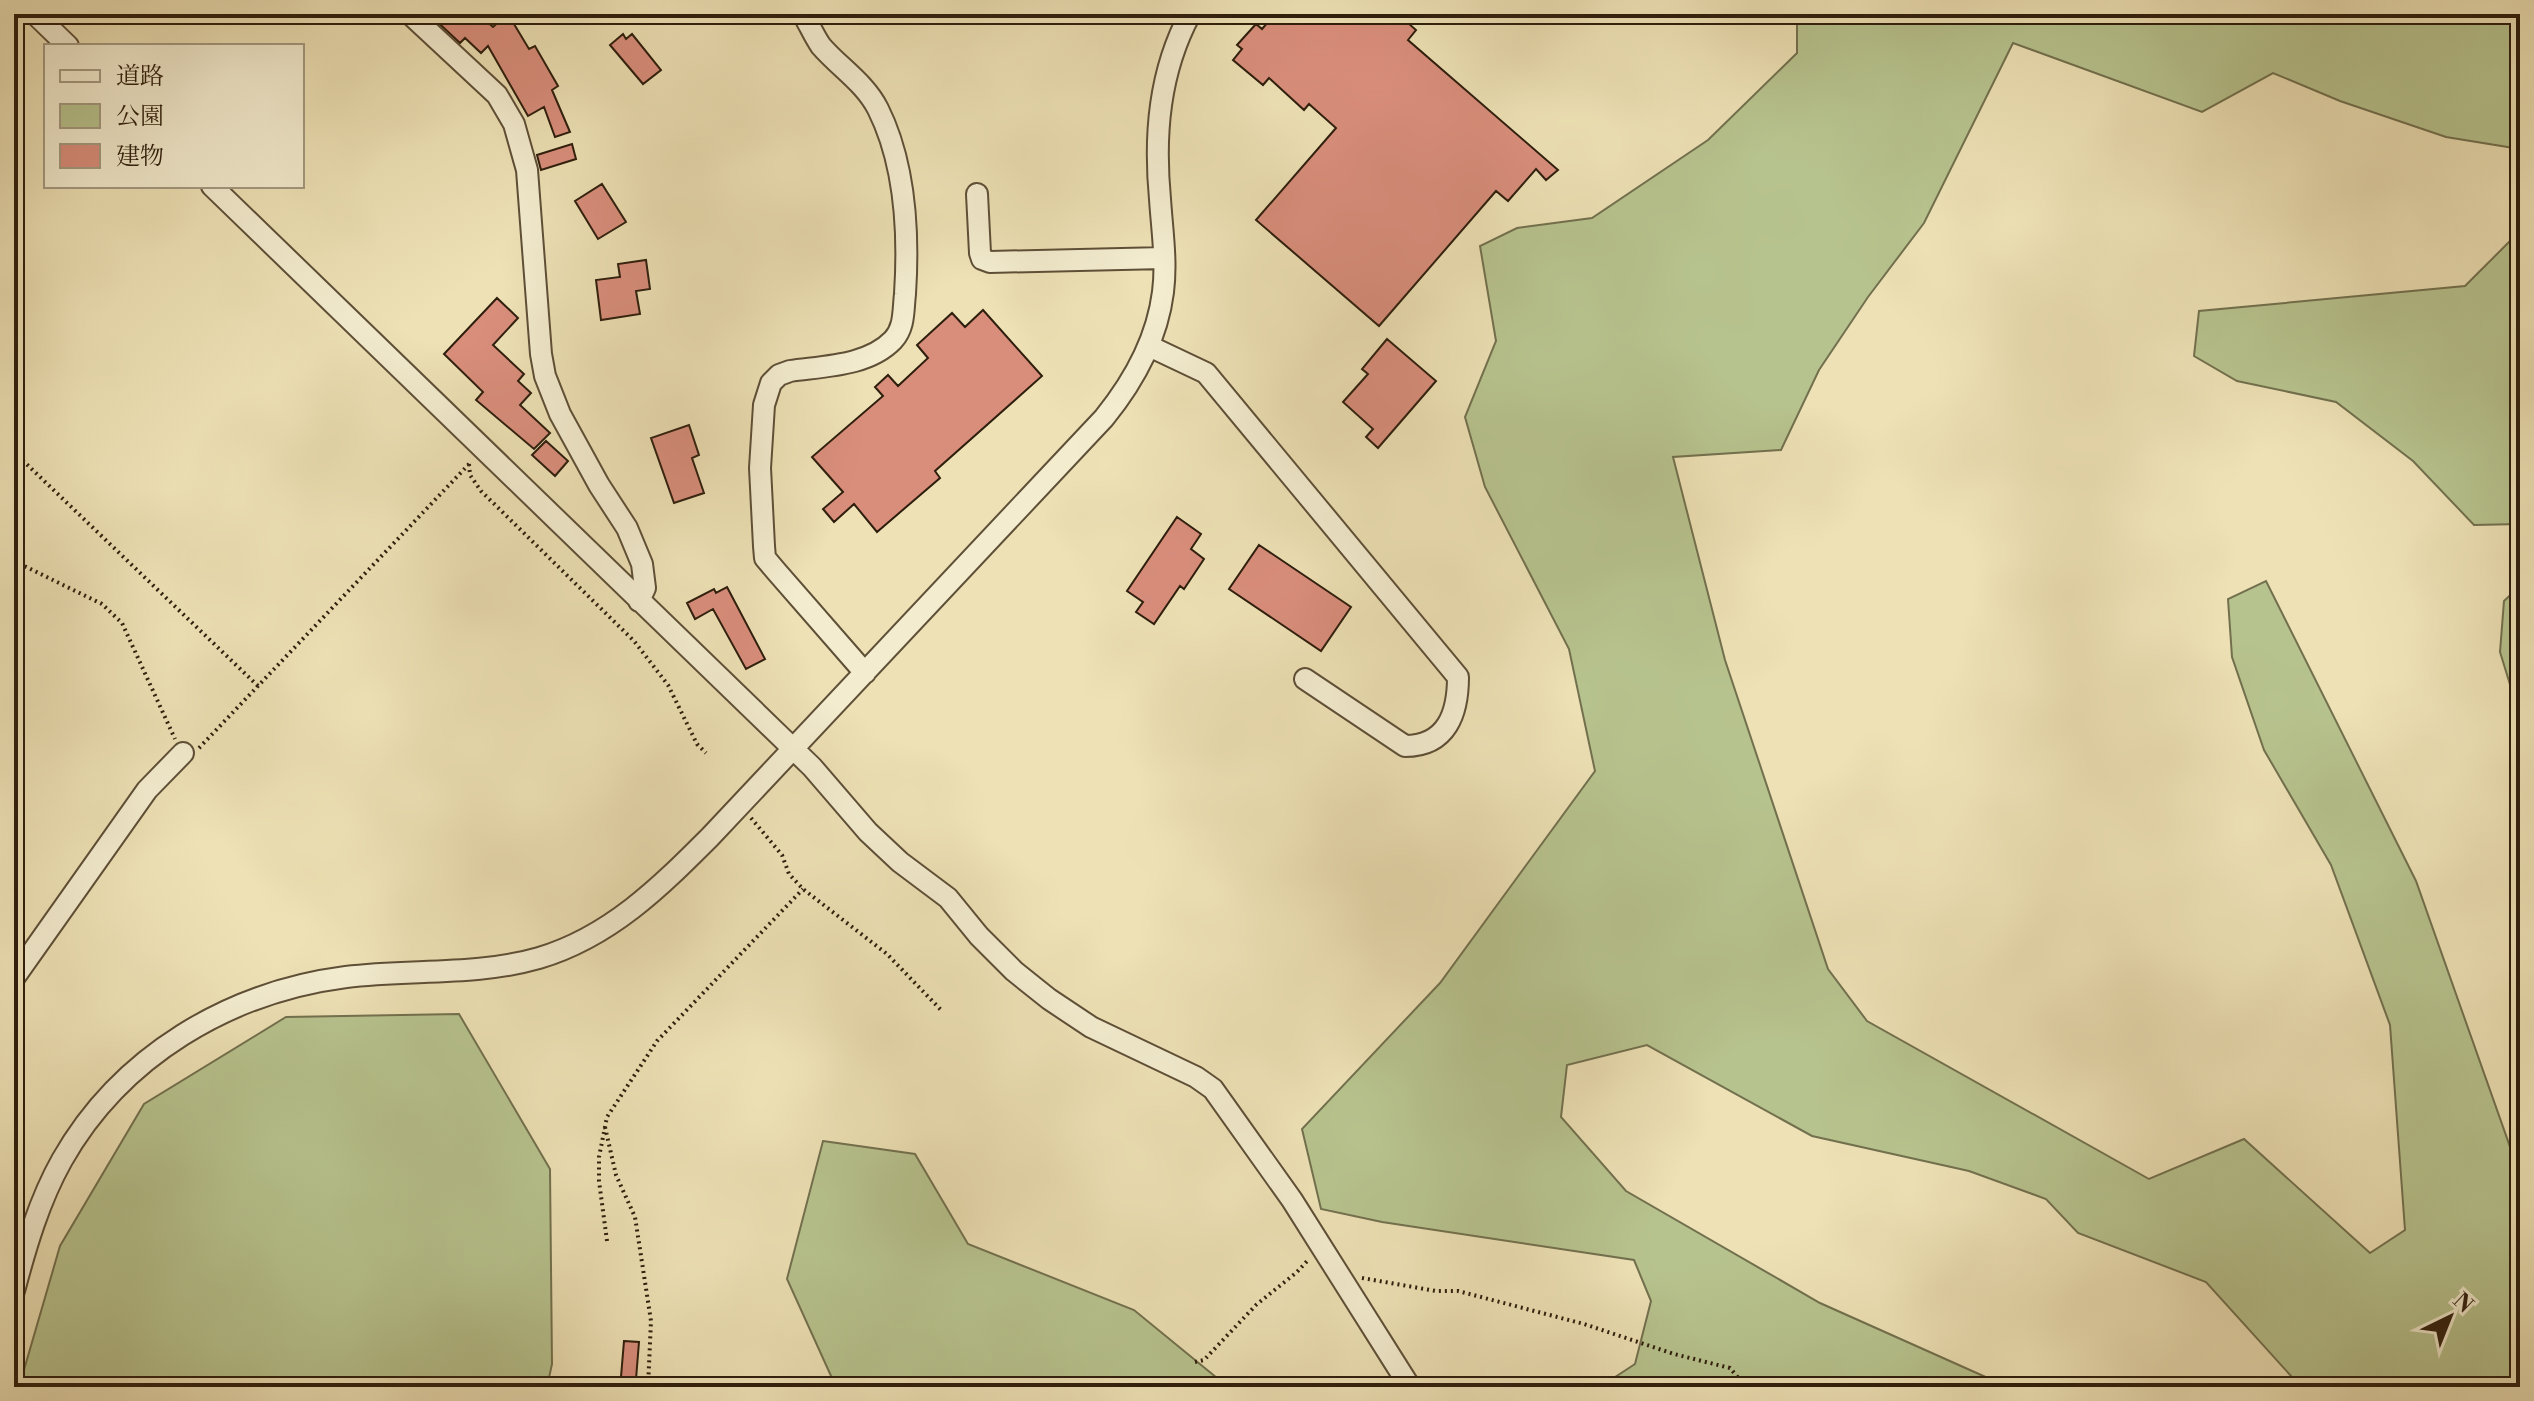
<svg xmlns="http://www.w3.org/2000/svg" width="2534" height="1401" viewBox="0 0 2534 1401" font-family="'Libre Bodoni','Noto Serif JP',serif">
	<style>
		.green { fill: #b7c38e; stroke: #72704e; stroke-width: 2 }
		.building { fill: #d98e7c; stroke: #2e1e0d; stroke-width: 2 }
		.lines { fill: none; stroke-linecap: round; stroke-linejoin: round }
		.minor-casing { stroke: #5e4f37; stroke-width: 24 }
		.path { stroke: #2e1e0d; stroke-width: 4; stroke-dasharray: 2 4; stroke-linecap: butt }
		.minor { stroke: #f3eccf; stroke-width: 20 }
	</style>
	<rect width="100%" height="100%" fill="#ede1b5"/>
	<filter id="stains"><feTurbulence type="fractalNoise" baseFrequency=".0025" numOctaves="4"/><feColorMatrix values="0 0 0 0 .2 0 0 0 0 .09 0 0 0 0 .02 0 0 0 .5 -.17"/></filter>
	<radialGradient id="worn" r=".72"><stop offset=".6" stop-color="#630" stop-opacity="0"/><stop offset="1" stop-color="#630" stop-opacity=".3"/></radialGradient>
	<path class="green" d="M1797 14H2520V149L2446 137 2340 101 2273 73 2202 112 2013 43 1924 223 1868 297 1819 370 1781 450 1673 457 1725 660 1828 969 1867 1021 2149 1179 2244 1139 2370 1253 2405 1230 2390 1025 2331 865 2264 750 2232 657 2228 599 2266 581 2416 881 2520 1175V1387H2301L2206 1282 2078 1233 2046 1199 1969 1171 1812 1136 1647 1045 1567 1065 1561 1117 1626 1191 1820 1303 2008 1387H1492V1380L1612 1379 1635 1364 1651 1301 1634 1260 1382 1222 1321 1209 1302 1129 1440 983 1595 771 1569 649 1485 487 1465 417 1496 341 1480 246 1517 228 1592 218 1708 140 1797 53Z
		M2520 231V524L2474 525 2413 461 2336 402 2237 381 2194 356 2199 311 2465 286Z
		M2520 586V717L2500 652 2504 601Z
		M459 1014 550 1169 552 1364 547 1387H19L60 1246 144 1104 286 1017Z
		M823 1141 915 1154 968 1244 1134 1310 1228 1387H836L787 1279Z"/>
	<path class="building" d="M429 14H478L493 27 508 14 529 49 535 46 558 86 552 90 570 132 555 137 544 107 528 116 488 46 481 53 465 38 460 43Z
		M1275 14H1398L1416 30 1408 40 1558 170 1546 180 1536 169 1508 201 1496 191 1379 326 1256 220 1336 128 1309 104 1304 110 1269 78 1263 85 1233 60 1242 49 1237 45 1256 24 1262 29Z
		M623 34 626 39 632 34 661 70 643 84 610 45Z
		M572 144 576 159 541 170 537 155Z
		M602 184 626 222 598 239 575 201Z
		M646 260 650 289 636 291 640 314 601 320 596 280 620 277 618 264Z
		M497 298 518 318 493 345 524 374 518 381 531 393 520 405 550 433 534 449 476 400 483 392 444 354Z
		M983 310 1042 376 935 471 940 478 877 532 854 504 834 522 823 509 843 492 812 457 883 396 875 387 888 375 898 386 928 358 917 345 952 313 965 327Z
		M1387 339 1436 381 1378 448 1366 437 1373 429 1343 402 1368 374 1362 369Z
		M689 425 699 455 692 458 704 493 674 503 651 438Z
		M546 441 568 461 555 476 532 455Z
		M1177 517 1201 534 1191 549 1204 559 1184 589 1180 586 1154 624 1136 612 1143 602 1127 591Z
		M1259 545 1351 607 1321 651 1229 589Z
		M727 587 765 659 746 669 713 609 695 619 687 603 714 589 716 593Z
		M624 1341 639 1342 636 1379 621 1377Z"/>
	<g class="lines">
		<g class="minor-casing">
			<path id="minor" d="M35 14 68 46
				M410 14 497 95 514 124 527 170 541 354 545 376 560 414 599 485 627 528 642 564 645 588 639 601
				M803 14C809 24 814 36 821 46 839 67 865 83 878 109 906 165 909 233 905 294 903 310 905 327 893 340 868 366 824 366 790 371L779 375 771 383 764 405 760 468 764 546 765 558 776 571 865 673
				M212 186 812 767 868 832 900 862 948 898 979 936 1014 971 1049 999 1091 1027 1196 1077 1213 1089 1292 1200 1410 1387
				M977 194 980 253 982 259 990 262 1164 258
				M1149 346 1206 373 1458 677C1458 713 1447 746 1405 746L1305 679
				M14 978 147 790 183 753
				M14 1291C26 1246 39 1201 62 1160 121 1056 229 992 346 977 410 969 477 976 539 958 610 937 660 887 710 837L1104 418C1134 381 1157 340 1163 292 1167 261 1162 230 1160 199 1154 135 1159 72 1190 14"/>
		</g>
		<path class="path" d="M14 452 258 686
			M469 464 470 475 481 491 634 641 668 685 697 744 706 753
			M14 561 102 604 122 623 175 739
			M199 748 471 462
			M751 818 782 855 789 874 803 889 887 954 941 1010
			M605 1127 616 1175 635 1217 651 1321 648 1387
			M607 1241 599 1181V1157L607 1117 657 1041 803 889
			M1362 1278 1436 1291H1458L1584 1324 1674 1354 1730 1368 1746 1387
			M1195 1362 1204 1360 1256 1305 1297 1272 1309 1259"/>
		<use href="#minor" class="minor"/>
	</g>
	<rect width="2534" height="1401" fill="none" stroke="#ede1b5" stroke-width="48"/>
	<rect x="16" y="16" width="2502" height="1369" fill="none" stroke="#2e1e0d" stroke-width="4"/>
	<rect x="24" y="24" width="2486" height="1353" fill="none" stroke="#2e1e0d" stroke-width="2"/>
	<rect x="44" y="44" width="260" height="144" fill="#f3eccf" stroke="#a49a81" stroke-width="2"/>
	<rect x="60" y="70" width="40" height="12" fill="#f3eccf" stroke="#a49a81" stroke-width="2"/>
	<text x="116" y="84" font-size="24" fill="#2e1e0d">道路</text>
	<rect x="60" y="104" width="40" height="24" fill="#b7c38e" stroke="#a49a81" stroke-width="2"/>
	<text x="116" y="124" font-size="24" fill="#2e1e0d">公園</text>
	<rect x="60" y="144" width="40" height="24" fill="#d98e7c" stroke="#a49a81" stroke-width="2"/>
	<text x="116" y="164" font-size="24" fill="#2e1e0d">建物</text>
	<g transform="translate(2450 1317) rotate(43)" stroke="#f3eccf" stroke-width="6" paint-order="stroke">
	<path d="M0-6L14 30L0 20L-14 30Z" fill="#2e1e0d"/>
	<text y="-12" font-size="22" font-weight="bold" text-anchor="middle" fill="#2e1e0d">N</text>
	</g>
	<rect width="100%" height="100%" filter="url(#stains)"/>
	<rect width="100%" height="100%" fill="url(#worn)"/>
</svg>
